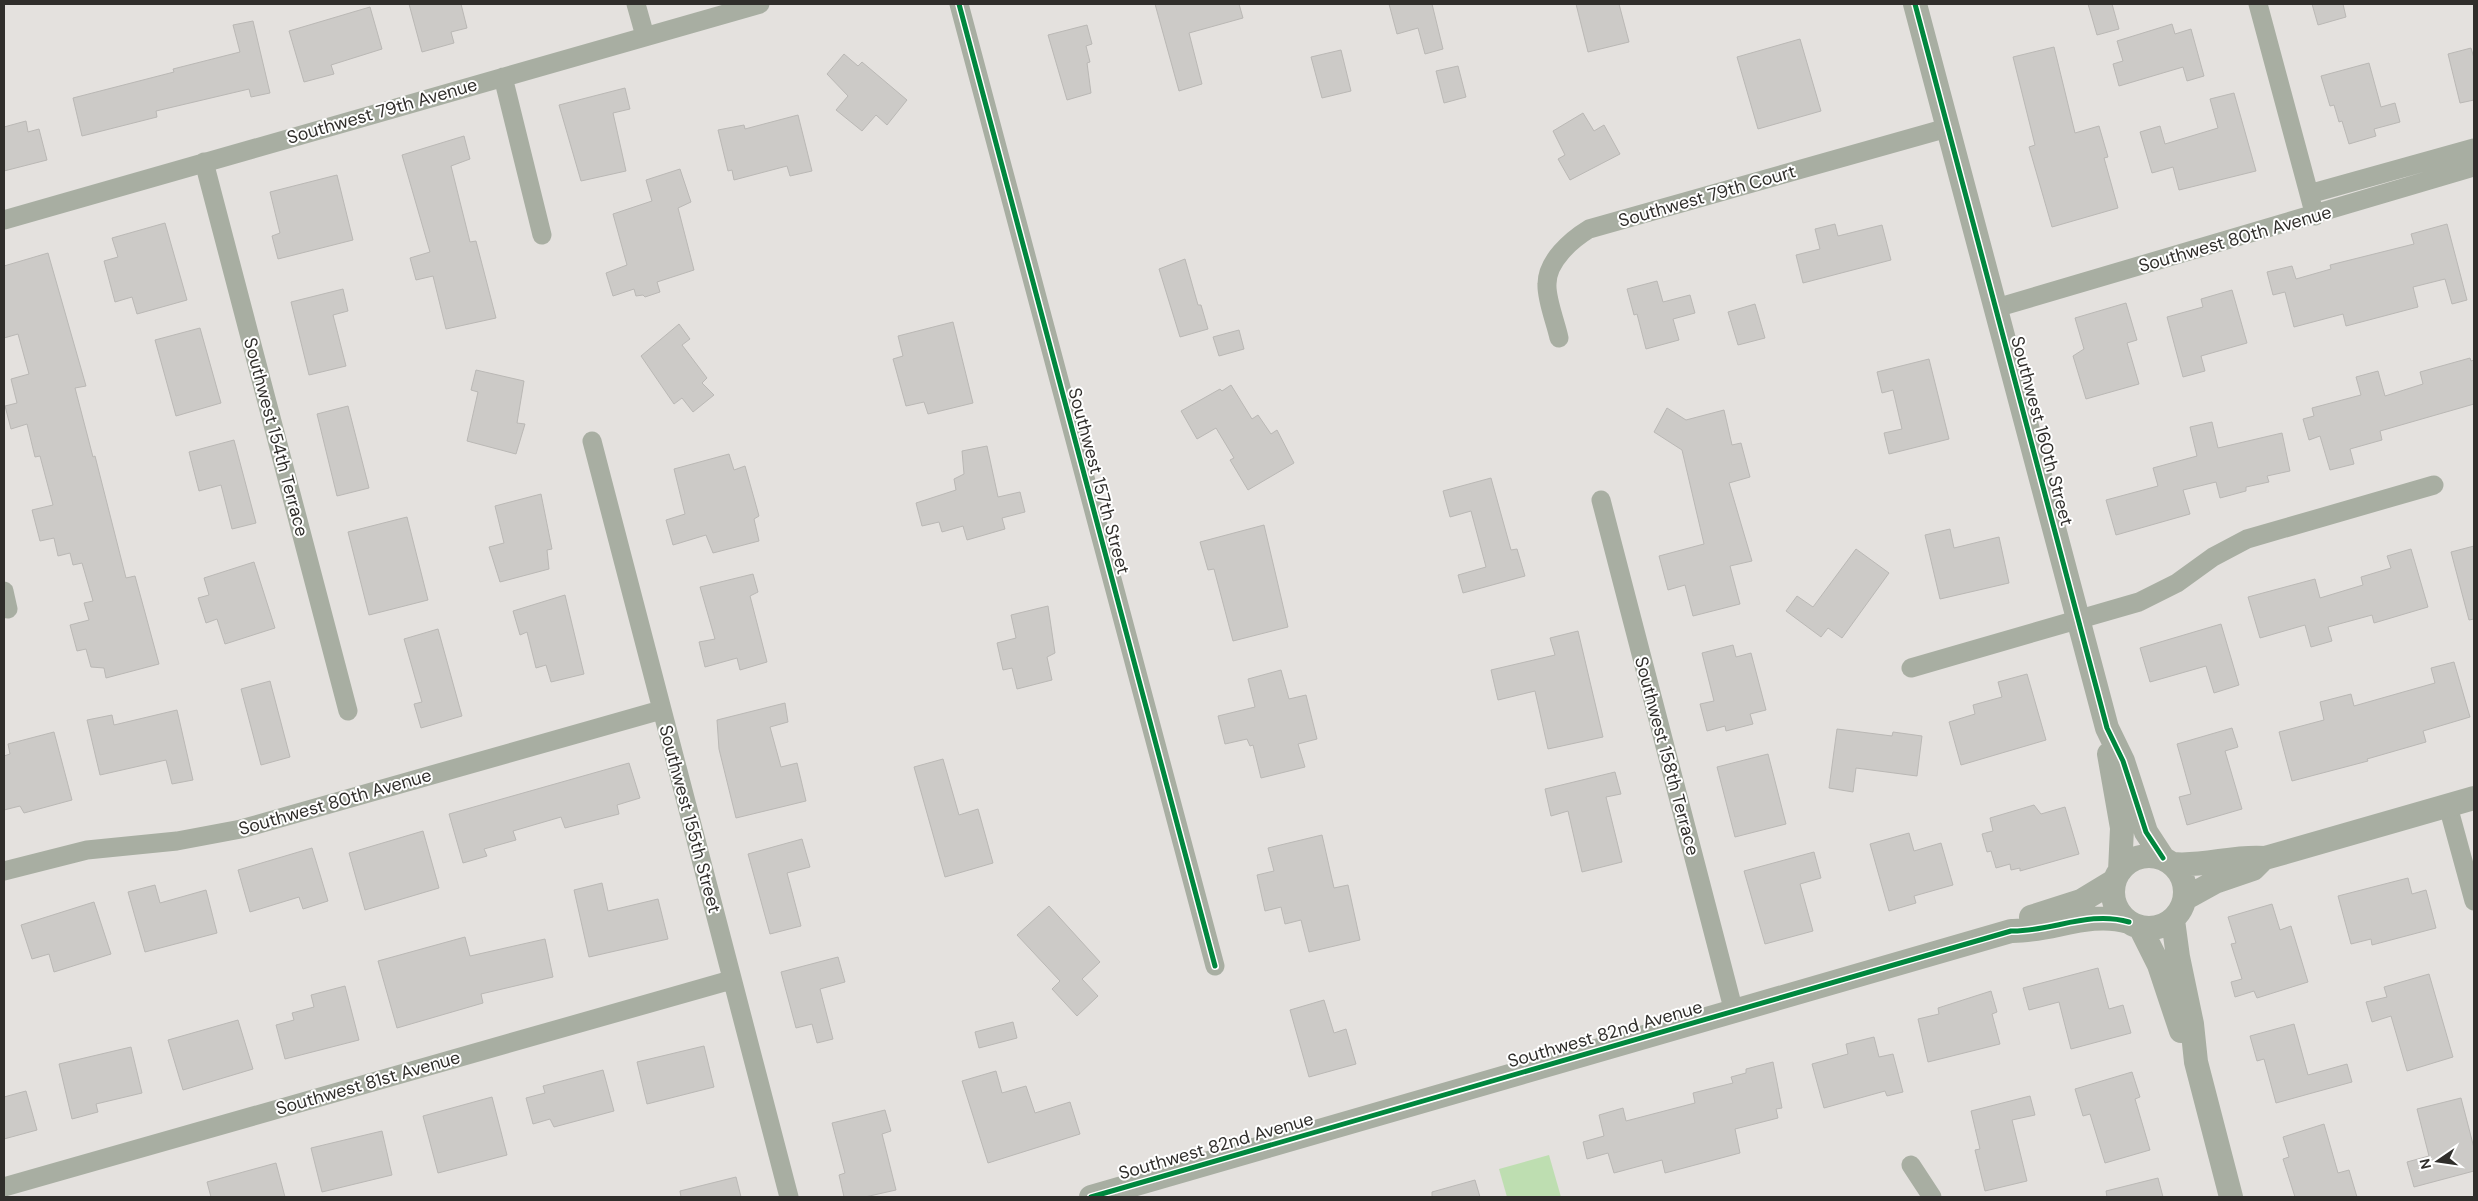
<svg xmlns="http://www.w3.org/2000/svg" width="2478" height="1201" viewBox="0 0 2478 1201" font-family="'DM Sans',sans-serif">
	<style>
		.green { fill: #bedeb1 }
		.building { fill: #cccac7; stroke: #bab8b5 }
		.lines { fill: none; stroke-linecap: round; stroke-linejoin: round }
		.minor { stroke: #a8aea2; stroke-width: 19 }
		.tertiary { stroke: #a8aea2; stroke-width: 24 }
		.cycleway-casing { stroke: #fff; stroke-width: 8 }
		.cycleway { stroke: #00873e; stroke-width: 5 }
		.labels { text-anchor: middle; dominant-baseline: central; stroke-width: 4; stroke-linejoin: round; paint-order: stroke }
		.street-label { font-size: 18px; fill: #302e2b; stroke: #fff }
	</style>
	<rect width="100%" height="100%" fill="#e4e1de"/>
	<path class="green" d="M1549 1155 1561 1197H1507L1499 1169Z"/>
	<path class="building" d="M409 4H461L467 28 451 32 454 43 422 52Z
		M1155 4H1239L1243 18 1189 33 1202 84 1179 91Z
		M1389 4H1432L1443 49 1425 54 1418 28 1397 34Z
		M1576 4H1619L1629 42 1588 52Z
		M2088 4H2112L2119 29 2097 35Z
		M2312 4H2343L2346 17 2318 25Z
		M370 7 382 49 331 65 334 74 304 82 289 31Z
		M253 21 270 93 251 97 249 89 156 111 157 117 82 136 73 98 174 72 173 69 240 52 233 25Z
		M2172 24 2175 34 2191 29 2204 76 2187 81 2183 67 2119 86 2113 64 2123 61 2117 41Z
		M1087 25 1092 44 1086 46 1090 62 1087 63 1091 93 1067 100 1048 35Z
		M1800 39 1821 111 1758 129 1737 57Z
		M2054 47 2075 133 2099 126 2108 157 2104 158 2118 208 2052 227 2029 147 2035 145 2013 57Z
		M2471 48 2474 58V100L2460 103 2448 54Z
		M1341 50 1351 91 1322 98 1311 57Z
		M844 54 858 66 862 62 907 100 887 125 876 115 862 131 836 110 848 96 827 74Z
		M2369 63 2381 107 2395 103 2400 122 2374 129 2376 136 2349 144 2342 121 2339 122 2334 105 2330 106 2321 76Z
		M1458 66 1466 97 1444 103 1436 71Z
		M625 88 630 109 613 113 626 171 581 181 559 105Z
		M2234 93 2256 171 2179 190 2173 167 2152 173 2140 132 2160 126 2165 144 2218 128 2210 99Z
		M1583 113 1594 131 1604 125 1620 154 1570 180 1558 159 1565 155 1553 131Z
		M798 115 812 171 790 176 787 166 734 180 732 170 728 171 718 130 744 125 745 129Z
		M26 121 28 132 39 129 47 160 4 171V127Z
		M464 136 470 159 451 166 470 242 476 241 496 318 446 329 433 276 416 280 410 258 430 252 402 155Z
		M680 169 691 202 678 208 694 270 657 282 660 292 645 297 643 295 636 296 634 289 613 296 606 273 627 265 613 214 652 201 646 180Z
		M337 175 353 240 278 259 272 236 280 233 270 192Z
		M165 223 187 300 137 314 132 297 115 302 104 261 118 257 112 238Z
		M1835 224 1838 236 1882 225 1891 260 1803 283 1796 255 1820 249 1815 229Z
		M2447 224 2467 300 2452 304 2445 279 2413 287 2418 307 2346 326 2343 314 2294 327 2285 292 2273 295 2267 272 2292 266 2296 279 2331 269 2330 265 2414 244 2411 234Z
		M48 253 86 386 75 388 93 457 95 456 126 578 135 576 159 664 106 678 104 668 91 667 86 649 77 651 70 625 89 620 84 603 93 601 82 563 73 565 70 553 58 556 54 538 40 541 32 510 53 505 40 456 35 457 27 424 11 429 5 406 17 403 11 379 29 374 18 334 4 338V266Z
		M1185 259 1198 305H1201L1208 329 1180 337 1159 269Z
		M1657 281 1663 302 1690 295 1695 313 1673 319 1679 340 1646 349 1637 314 1634 315 1627 289Z
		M343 289 348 311 333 315 346 366 309 375 291 302Z
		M2232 290 2247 343 2201 356 2205 371 2183 377 2167 317 2203 307 2201 299Z
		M2126 303 2137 340 2127 343 2139 384 2086 399 2073 356 2084 349 2075 318Z
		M1755 304 1765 338 1738 345 1728 312Z
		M953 322 973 403 928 414 924 402 906 406 893 359 903 356 898 336Z
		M679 324 690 339 682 345 707 378 702 383 714 395 693 412 682 398 674 404 641 356Z
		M200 328 221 403 176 416 155 340Z
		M1239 330 1244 349 1219 356 1213 337Z
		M2470 358 2471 361 2474 360V404L2380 431 2382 440 2350 449 2354 464 2330 470 2320 436 2309 440 2303 419 2314 416 2312 408 2361 395 2356 377 2378 371 2385 396 2423 384 2420 372Z
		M1929 359 1949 439 1889 454 1884 433 1902 429 1893 390 1882 393 1877 372Z
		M476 370 524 381 517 423 525 424 516 454 467 441 478 392 471 390Z
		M1231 385 1252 419 1258 415 1271 434 1277 430 1294 463 1248 490 1230 460 1234 458 1216 428 1197 439 1181 411 1220 389 1222 391Z
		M348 406 369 488 337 496 317 414Z
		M1667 408 1686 420 1724 410 1732 445 1741 443 1750 477 1729 483 1752 561 1730 566 1740 604 1693 616 1685 585 1668 590 1659 556 1704 544 1682 450 1654 432Z
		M2212 422 2218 448 2282 433 2290 471 2267 476 2269 482 2246 487V491L2220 498 2216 482 2183 490 2190 514 2116 535 2106 500 2158 486 2153 468 2197 456 2190 427Z
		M234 440 256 523 232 529 221 485 199 491 189 452Z
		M987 446 998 497 1020 492 1025 512 1002 518 1005 529 967 540 963 526 942 532 939 522 922 526 916 503 956 490 954 479 964 474 962 451Z
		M729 454 734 470 745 466 759 516 754 519 759 541 713 553 706 535 673 545 666 520 685 514 674 469Z
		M1491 478 1511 550 1517 549 1525 576 1463 593 1458 575 1486 567 1471 511 1450 517 1443 491Z
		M541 494 552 549 547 550 549 569 500 582 489 547 504 543 495 506Z
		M407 517 428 600 369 615 348 532Z
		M1264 525 1288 627 1233 641 1214 569 1208 570 1200 542Z
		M1950 529 1954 548 1999 537 2009 583 1940 599 1925 535Z
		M2474 546V619L2469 620 2451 552Z
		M1856 549 1889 573 1842 638 1828 628 1821 637 1786 611 1797 596 1813 607Z
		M2411 549 2428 607 2374 623 2372 615 2328 627 2332 641 2311 647 2305 625 2260 638 2248 597 2315 579 2320 598 2363 585 2361 577 2391 568 2387 556Z
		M254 562 275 628 225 644 217 619 206 623 198 598 209 595 204 578Z
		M753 574 758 592 750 596 767 662 740 670 737 658 705 667 699 642 715 639 700 587Z
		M565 595 584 674 551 682 546 665 536 668 527 632 520 635 513 611Z
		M1048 606 1055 653 1047 657 1052 680 1017 689 1012 668 1003 670 997 643 1016 638 1011 615Z
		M2221 624 2239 685 2214 693 2206 666 2150 682 2140 648Z
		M438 629 462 716 421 728 414 704 422 702 404 639Z
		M1578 631 1603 737 1548 749 1535 691 1498 700 1491 670 1555 655 1550 638Z
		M1733 645 1736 657 1751 653 1766 710 1750 714 1753 724 1726 731 1725 726 1707 731 1700 704 1714 701 1702 653Z
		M2454 662 2470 717 2423 731 2426 742 2367 759 2368 761 2292 781 2279 732 2324 720 2320 702 2351 694 2354 706 2435 683 2431 668Z
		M1281 670 1289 699 1306 695 1317 739 1298 744 1305 767 1261 778 1253 745 1250 746 1247 739 1225 744 1218 716 1255 707 1248 679Z
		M2027 674 2046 740 1961 765 1949 722 1975 714 1973 705 2002 697 1998 682Z
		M270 681 290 757 261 765 241 689Z
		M785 703 788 722 770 727 781 767 797 763 806 801 736 818 719 749 717 720Z
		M177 710 193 780 172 784 166 760 100 775 87 720 112 715 114 725Z
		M2232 728 2238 747 2225 751 2242 809 2187 825 2179 797 2191 794 2177 744Z
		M1837 729 1892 736 1893 732 1922 736 1917 776 1856 768 1853 792 1829 788Z
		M54 732 72 800 24 813 20 806 4 810V756L10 754 8 744Z
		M1768 754 1786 824 1735 837 1717 767Z
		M943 759 959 815 978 809 993 863 945 877 914 767Z
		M629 763 640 798 617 805 619 814 565 828 561 817 513 831 516 840 484 849 487 856 463 863 449 814Z
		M1615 772 1621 794 1606 797 1622 862 1582 872 1568 811 1551 816 1545 789Z
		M2034 805 2041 814 2065 807 2079 854 2020 871V868L2011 870 2010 864 1996 868 1991 851 1987 852 1982 834 1993 831 1990 818Z
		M423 831 439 888 365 910 349 853Z
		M1909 833 1914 851 1941 843 1953 885 1914 896 1916 903 1889 911 1870 844Z
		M1322 835 1334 888 1348 885 1360 940 1309 952 1301 920 1285 924 1281 907 1265 911 1257 875 1274 871 1268 848Z
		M802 839 810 867 787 873 801 926 770 934 748 854Z
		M312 848 328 901 303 909 299 897 250 912 238 870Z
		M1814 852 1821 878 1800 884 1813 931 1765 944 1744 871Z
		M2408 878 2412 894 2426 890 2436 928 2372 945 2371 939 2351 944 2338 896Z
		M602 883 608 911 658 899 668 939 589 957 574 890Z
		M155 885 160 903 206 890 217 933 145 952 128 892Z
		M94 902 111 954 54 972 49 954 32 959 21 925Z
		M2272 904 2280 930 2291 926 2308 982 2257 998 2254 991 2235 997 2231 982 2242 979 2231 944 2236 943 2228 917Z
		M1049 906 1100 962 1082 979 1098 996 1077 1016 1052 989 1060 981 1017 935Z
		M465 937 470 956 545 939 553 977 481 994 483 1003 397 1028 378 961Z
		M838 957 845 982 820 989 833 1039 817 1043 812 1024 796 1028 781 972Z
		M2098 968 2109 1009 2123 1005 2131 1033 2071 1049 2059 1002 2029 1010 2023 988Z
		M2429 974 2453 1057 2407 1071 2391 1016 2372 1022 2366 1002 2387 997 2384 987Z
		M345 986 359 1040 285 1059 276 1025 294 1020 292 1013 314 1007 311 995Z
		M1991 991 1997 1012 1992 1014 2000 1044 1928 1062 1918 1019 1939 1014 1938 1008Z
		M1324 1000 1334 1033 1346 1029 1356 1064 1309 1077 1290 1010Z
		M238 1020 253 1069 183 1090 168 1040Z
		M1013 1022 1017 1038 979 1048 975 1032Z
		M2294 1024 2308 1075 2347 1064 2352 1082 2276 1103 2264 1059 2257 1061 2250 1036Z
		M1874 1037 1879 1057 1893 1054 1903 1092 1887 1096 1885 1091 1824 1108 1812 1064 1848 1054 1846 1044Z
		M704 1046 714 1087 647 1104 637 1062Z
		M131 1047 142 1093 96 1104 98 1112 72 1119 59 1064Z
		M1773 1062 1782 1108 1776 1109 1778 1118 1735 1129 1740 1153 1665 1173 1662 1160 1614 1173 1608 1153 1587 1159 1583 1142 1604 1136 1599 1115 1623 1108 1626 1121 1695 1103 1693 1093 1733 1083 1731 1077 1746 1073V1069Z
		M603 1070 614 1111 554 1127 550 1119 533 1124 526 1098 545 1093 543 1086Z
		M996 1071 1002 1093 1026 1086 1035 1113 1070 1102 1080 1134 988 1163 962 1081Z
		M2132 1072 2140 1097 2135 1099 2150 1150 2105 1163 2090 1114 2083 1116 2075 1089Z
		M26 1091 37 1130 4 1139V1097Z
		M2030 1096 2035 1115 2012 1120 2027 1181 1985 1191 1975 1150 1980 1149 1971 1111Z
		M492 1097 507 1155 438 1173 423 1116Z
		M2461 1098 2474 1148V1171L2414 1187 2407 1162 2429 1156 2417 1109Z
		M885 1110 891 1131 882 1134 896 1190 865 1197H844L839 1175 845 1173 832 1123Z
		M2324 1124 2338 1173 2349 1170 2357 1197H2295L2283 1159 2289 1157 2283 1137Z
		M382 1131 392 1175 322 1192 311 1148Z
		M276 1163 285 1197H211L207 1182Z
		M736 1177 741 1197H681L680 1191Z
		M2158 1178 2163 1197H2107L2106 1191Z
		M1475 1180 1480 1197H1432V1192Z"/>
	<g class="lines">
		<path class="minor" d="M636 4 645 36
			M959 4 1215 966
			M2258 4 2315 216
			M503 77 542 235
			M204 162 348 711
			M2309 194 2474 148
			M4 220 760 4
			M1996 308 2474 167
			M1559 338C1556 323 1546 299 1547 284 1547 261 1571 240 1589 229L1947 128
			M592 441 789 1197
			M1601 500 1734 1012
			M4 591 8 609
			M1911 668 2139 602 2177 583 2213 557 2247 539 2434 485
			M2448 806 2474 901
			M4 871 87 850 177 841 241 829 661 710
			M1911 1165 1932 1197
			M4 1187 731 980"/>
		<path class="tertiary" d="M1915 4 2107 728 2123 761 2146 832 2163 858
			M2109 754 2122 828 2120 871
			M2113 892a36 36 0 1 1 72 0a36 36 0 1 1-72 0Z
			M2173 864C2205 867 2234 855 2265 858L2474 798
			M2186 898 2215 882 2253 869 2261 861
			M2031 917 2081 901 2114 881
			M2173 920 2178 957 2192 1024 2196 1062 2231 1197
			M2140 927 2159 965 2181 1031
			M1091 1197 2011 931C2051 932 2089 910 2129 922"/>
		<g class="cycleway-casing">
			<path id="cycleway" d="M959 4 1215 966
				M1915 4 2107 728 2123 761 2146 832 2163 858
				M1091 1197 2011 931C2051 932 2089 910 2129 922"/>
		</g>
		<use href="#cycleway" class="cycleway"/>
	</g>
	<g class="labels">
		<g class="street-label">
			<text transform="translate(382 111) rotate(-16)">Southwest 79th Avenue</text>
			<text transform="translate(1707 196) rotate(-16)">Southwest 79th Court</text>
			<text transform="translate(2235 239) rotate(-16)">Southwest 80th Avenue</text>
			<text transform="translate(2042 431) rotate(75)">Southwest 160th Street</text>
			<text transform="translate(276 437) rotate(75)">Southwest 154th Terrace</text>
			<text transform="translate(1099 481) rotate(75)">Southwest 157th Street</text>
			<text transform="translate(1667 756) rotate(75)">Southwest 158th Terrace</text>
			<text transform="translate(335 802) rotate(-16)">Southwest 80th Avenue</text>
			<text transform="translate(690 819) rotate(75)">Southwest 155th Street</text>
			<text transform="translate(1605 1034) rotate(-16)">Southwest 82nd Avenue</text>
			<text transform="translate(368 1083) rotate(-16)">Southwest 81st Avenue</text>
			<text transform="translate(1216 1146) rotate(-16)">Southwest 82nd Avenue</text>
		</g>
	</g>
	<rect width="2478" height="1201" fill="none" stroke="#302e2b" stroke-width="10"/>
	<g transform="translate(2438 1161) rotate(257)" stroke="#ffffff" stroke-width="4" paint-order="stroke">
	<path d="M0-4L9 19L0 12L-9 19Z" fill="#302e2b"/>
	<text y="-8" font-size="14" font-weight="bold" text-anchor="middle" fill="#302e2b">N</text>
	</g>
</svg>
